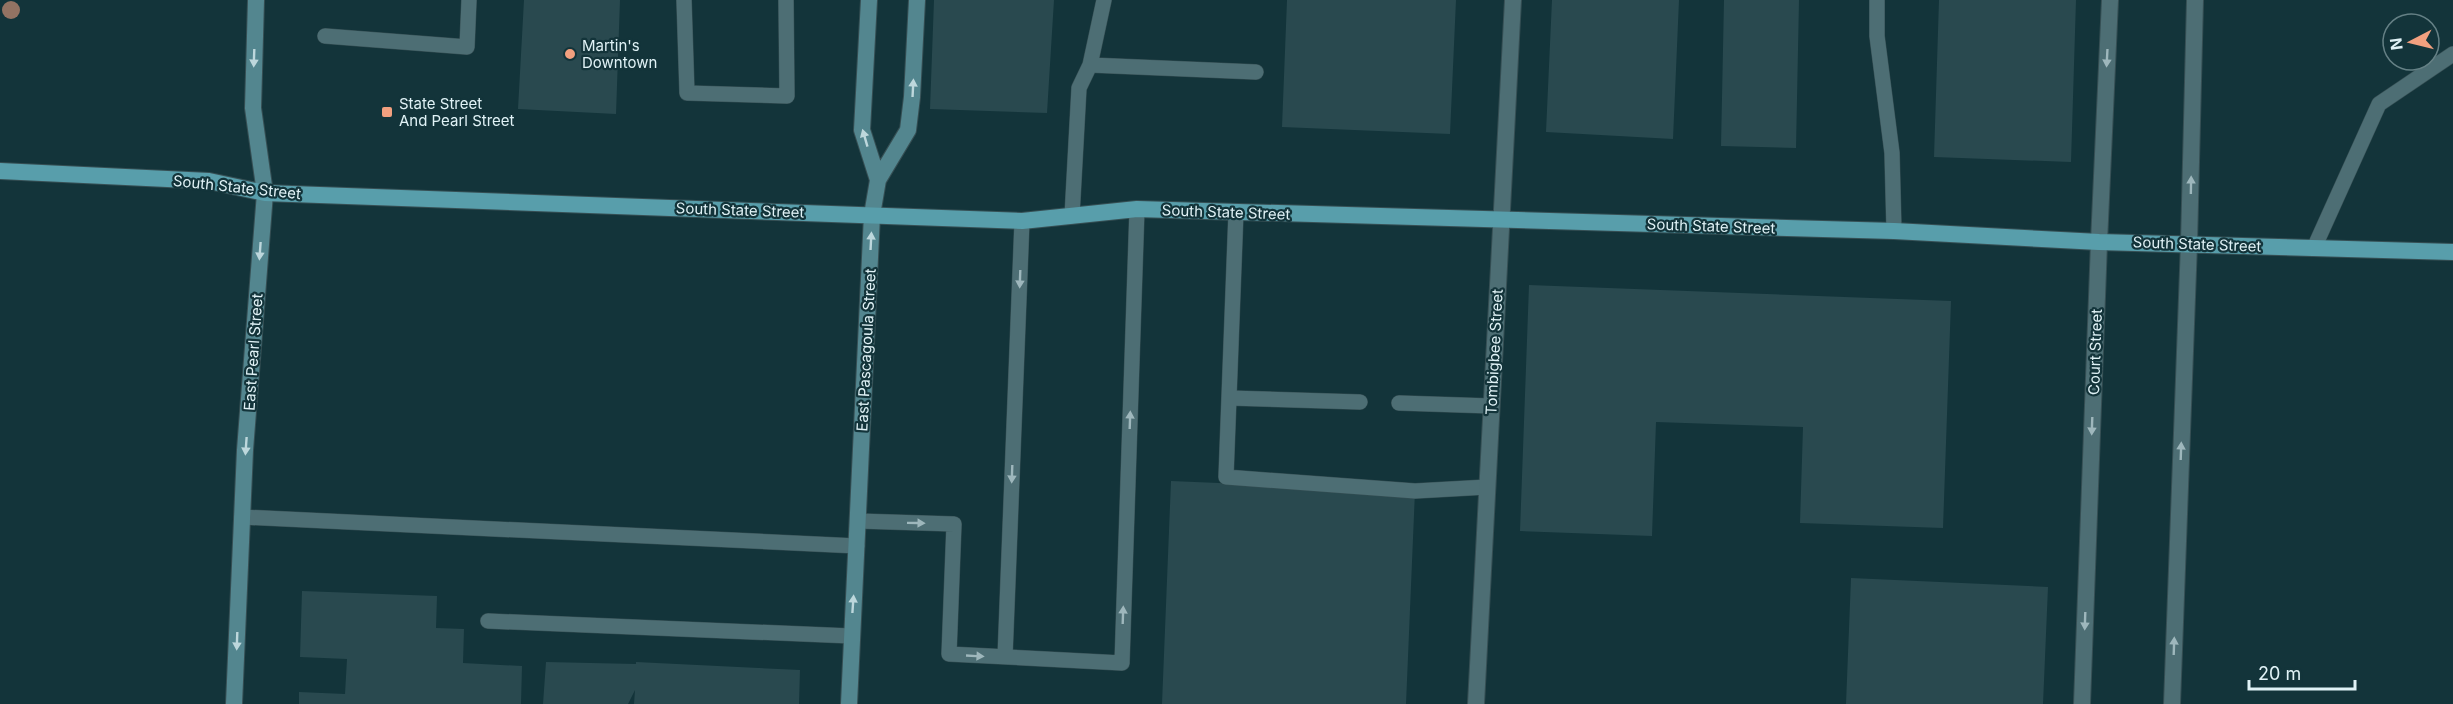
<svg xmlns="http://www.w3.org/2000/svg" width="2453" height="704" viewBox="0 0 2453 704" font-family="Inter,sans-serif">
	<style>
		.building { fill: #29494f }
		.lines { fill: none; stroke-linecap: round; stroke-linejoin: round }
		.service-casing { stroke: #364f54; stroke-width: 16 }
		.minor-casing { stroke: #364f54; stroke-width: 18 }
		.tertiary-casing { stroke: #364f54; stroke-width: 18 }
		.secondary-casing { stroke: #364f54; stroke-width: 18 }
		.primary-casing { stroke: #364f54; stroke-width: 18 }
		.service { stroke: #4d6e74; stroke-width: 15 }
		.minor { stroke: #4d6e74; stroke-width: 16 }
		.tertiary { stroke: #4d6e74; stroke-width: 16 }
		.secondary { stroke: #53868f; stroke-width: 16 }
		.primary { stroke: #589eab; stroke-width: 16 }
		.tree { fill: #937363 }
		.oneway { fill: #bdd7dc }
		.oneway2 { fill: #9eb7bc }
		.poi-dot { fill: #f2a07f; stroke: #13343a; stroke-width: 2 }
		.labels { text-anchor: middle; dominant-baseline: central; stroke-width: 4.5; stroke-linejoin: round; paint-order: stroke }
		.poi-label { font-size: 15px; fill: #e0f2f6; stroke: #13343a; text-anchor: start }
		.street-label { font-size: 15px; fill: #e0f2f6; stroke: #13343a }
	</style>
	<rect width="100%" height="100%" fill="#13343a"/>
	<path class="building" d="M524 0H620L616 114 518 109Z
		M934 0H1054L1047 113 930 109Z
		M1287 0H1456L1450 134 1282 127Z
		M1552 0H1679L1673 139 1546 132Z
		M1724 0H1799L1796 148 1721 146Z
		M1939 0H2076L2071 162 1934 157Z
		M1529 285 1951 301 1943 528 1800 523 1803 427 1656 422 1652 536 1520 531Z
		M1171 481 1415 491 1406 704H1162Z
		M1851 578 2048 587 2043 704H1846Z
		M302 591 437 596 436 628 464 629 463 663 522 666 521 704H299V692L345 694 347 659 300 657Z
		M546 662 636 664V662L800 670 799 704H634L635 690 628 704H543Z"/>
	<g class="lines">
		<g class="service-casing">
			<path id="service" d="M684 0 687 93 787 96 786 0
				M1877 0V36L1892 153 1894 231
				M325 36 467 47 469 0
				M1090 65 1104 0
				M1236 212 1226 477 1415 491 1487 487
				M1072 216 1079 88 1090 65 1256 72
				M2314 248 2379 104 2453 54
				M1229 398 1360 402
				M1399 403 1491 406
				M242 517 857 546
				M858 521 954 524 949 654 1122 663 1137 209
				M488 621 851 636
				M1005 657 1022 221"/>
		</g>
		<g class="minor-casing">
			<path id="minor" d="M2099 242 2110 0
				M2189 243 2195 0
				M1476 704 1513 0"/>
		</g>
		<g class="tertiary-casing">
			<path id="tertiary" d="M2082 704 2099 242
				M2172 704 2189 243"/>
		</g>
		<g class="secondary-casing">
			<path id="secondary" d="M878 180 908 130 912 97 917 0
				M234 704 245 450 265 193 253 108 256 0
				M849 704 872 215 878 180 862 130 869 0"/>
		</g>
		<g class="primary-casing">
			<path id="primary" d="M0 171 209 181 265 193 1022 221 1137 209 1894 231 2099 242 2453 252"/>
		</g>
		<use href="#service" class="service"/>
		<use href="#minor" class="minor"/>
		<use href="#tertiary" class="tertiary"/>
		<use href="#secondary" class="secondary"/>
		<use href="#primary" class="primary"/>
	</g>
	<circle class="tree" cx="11" cy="10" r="9"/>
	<defs><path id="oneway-solid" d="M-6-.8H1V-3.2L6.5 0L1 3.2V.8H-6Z" transform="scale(1.5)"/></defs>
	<g class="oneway">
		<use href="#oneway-solid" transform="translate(254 58) rotate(92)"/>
		<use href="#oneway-solid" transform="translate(913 88) rotate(-87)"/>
		<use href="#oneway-solid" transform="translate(865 138) rotate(-106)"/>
		<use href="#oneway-solid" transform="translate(871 241) rotate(-87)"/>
		<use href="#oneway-solid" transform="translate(260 251) rotate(94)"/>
		<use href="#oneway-solid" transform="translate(246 446) rotate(94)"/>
		<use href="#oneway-solid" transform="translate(853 604) rotate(-86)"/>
		<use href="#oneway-solid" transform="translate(237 641) rotate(92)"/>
	</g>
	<g class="oneway2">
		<use href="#oneway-solid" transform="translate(2107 58) rotate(93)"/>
		<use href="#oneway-solid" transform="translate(2191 185) rotate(-89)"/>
		<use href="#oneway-solid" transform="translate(1020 279) rotate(92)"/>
		<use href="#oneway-solid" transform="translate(1130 420) rotate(-88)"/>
		<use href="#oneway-solid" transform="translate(2092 426) rotate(92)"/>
		<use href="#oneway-solid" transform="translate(2181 451) rotate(-88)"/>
		<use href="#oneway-solid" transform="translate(1012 474) rotate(92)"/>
		<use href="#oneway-solid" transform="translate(916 523) rotate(1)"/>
		<use href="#oneway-solid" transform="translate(1123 615) rotate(-88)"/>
		<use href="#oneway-solid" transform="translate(2085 621) rotate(92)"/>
		<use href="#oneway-solid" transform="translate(2174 646) rotate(-88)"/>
		<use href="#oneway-solid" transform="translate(975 656) rotate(3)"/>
	</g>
	<g class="poi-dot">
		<circle cx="570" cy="54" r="6"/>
		<rect x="381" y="106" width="12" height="12" rx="3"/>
	</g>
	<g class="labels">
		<g class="poi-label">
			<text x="582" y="45">Martin's<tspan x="582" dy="17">Downtown</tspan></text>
			<text x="399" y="103">State Street<tspan x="399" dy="17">And Pearl Street</tspan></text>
		</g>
		<g class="street-label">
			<text transform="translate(237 187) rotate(6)">South State Street</text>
			<text transform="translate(740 210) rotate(2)">South State Street</text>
			<text transform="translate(1226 212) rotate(2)">South State Street</text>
			<text transform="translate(1711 226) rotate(2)">South State Street</text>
			<text transform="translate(2197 244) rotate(2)">South State Street</text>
			<text transform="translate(866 350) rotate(-87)">East Pascagoula Street</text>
			<text transform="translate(253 352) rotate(-86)">East Pearl Street</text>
			<text transform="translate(1494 352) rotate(-87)">Tombigbee Street</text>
			<text transform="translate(2095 352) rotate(-88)">Court Street</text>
		</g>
	</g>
	<g transform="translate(2411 42) rotate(263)"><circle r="28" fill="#13343a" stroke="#658085" stroke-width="1.5"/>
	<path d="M0-4.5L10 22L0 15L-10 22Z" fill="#f2a07f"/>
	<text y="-9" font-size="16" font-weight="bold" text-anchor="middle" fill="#e0f2f6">N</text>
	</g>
	<path d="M2249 680v9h106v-9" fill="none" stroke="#e0f2f6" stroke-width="3"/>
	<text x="2258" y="680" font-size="18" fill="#e0f2f6" stroke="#13343a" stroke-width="4.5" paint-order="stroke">20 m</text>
</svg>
